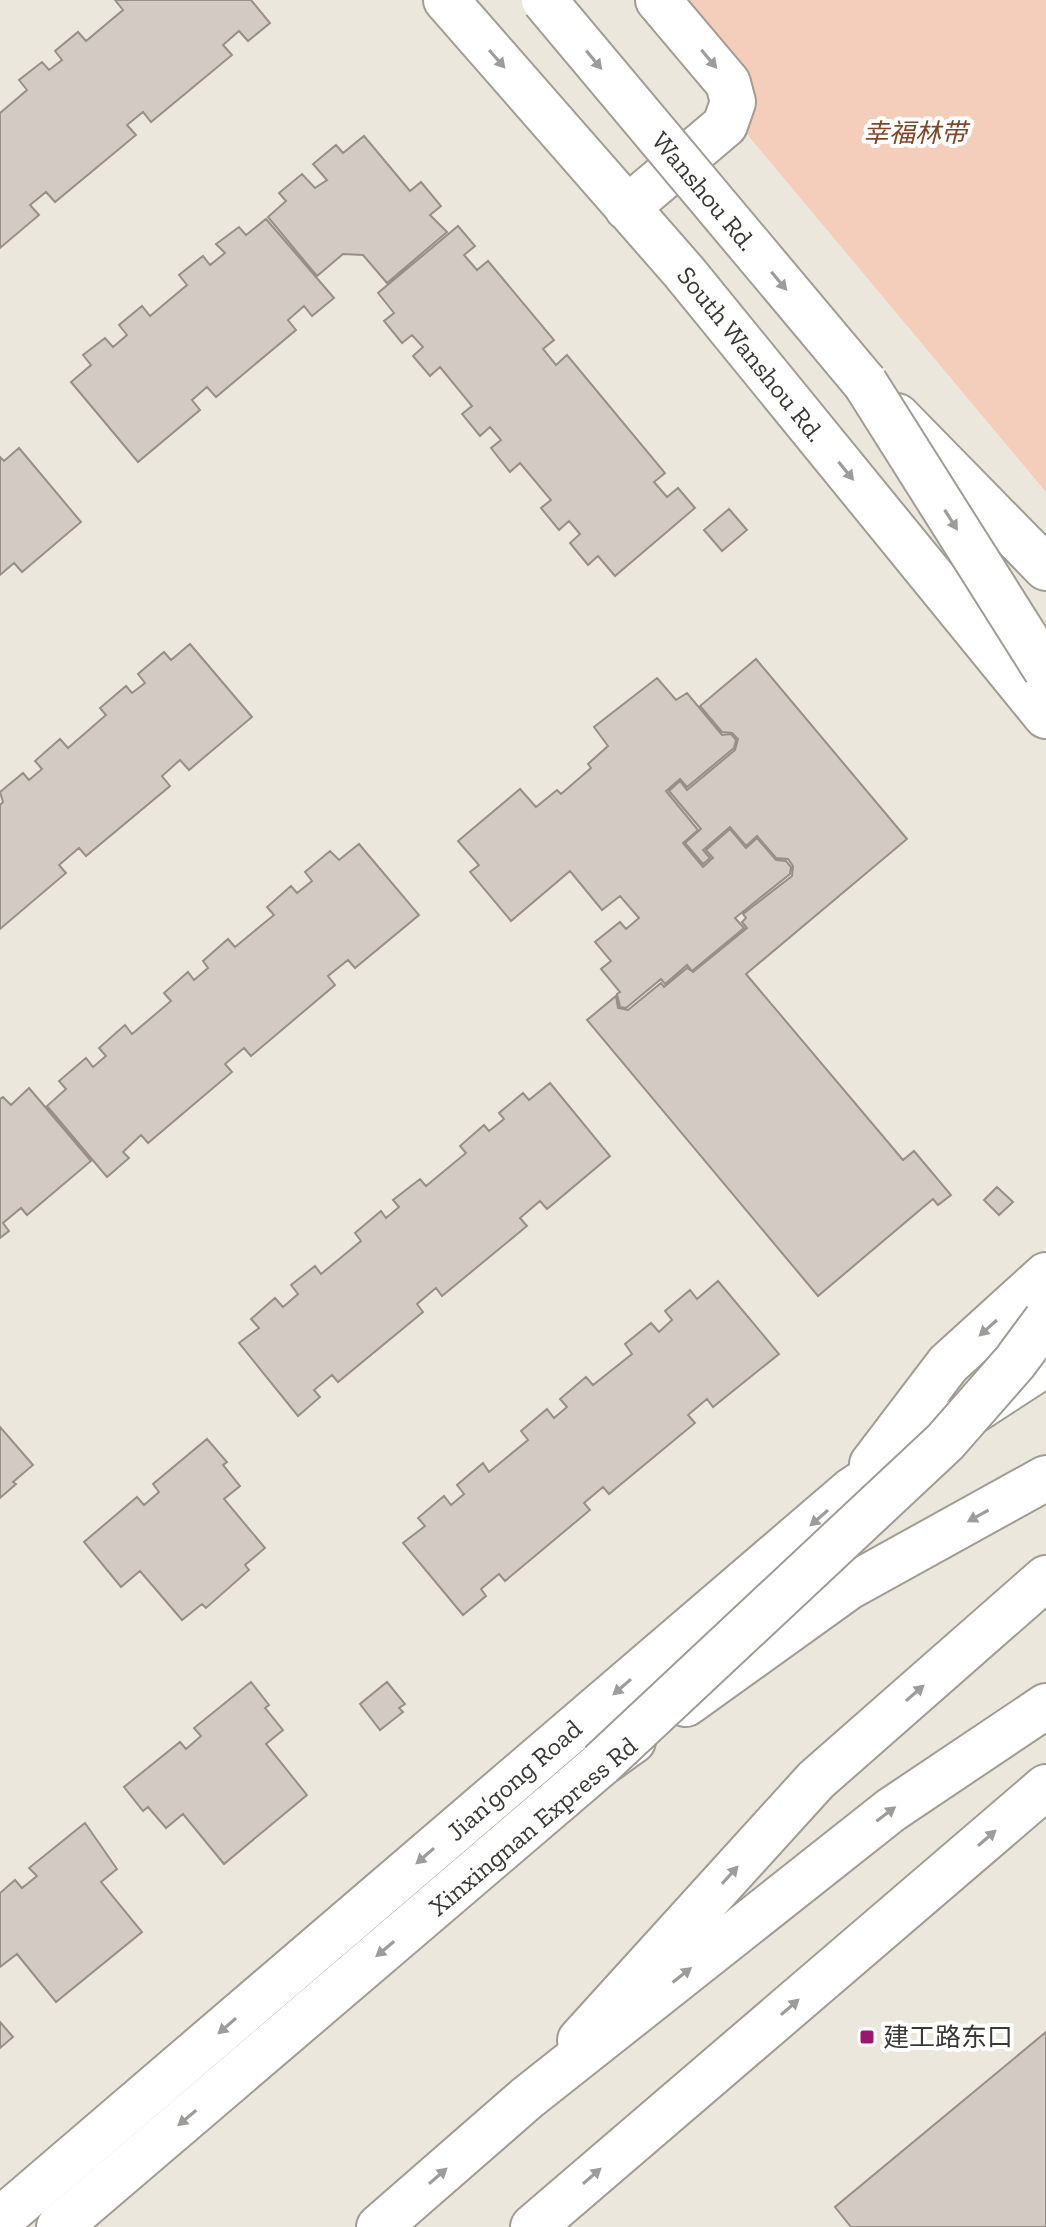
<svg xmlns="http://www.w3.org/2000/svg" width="1046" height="2227" viewBox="0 0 1046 2227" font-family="'Zilla Slab','Noto Sans SC',serif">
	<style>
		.green { fill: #f4cdbb }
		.building { fill: #d2cac3; stroke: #978f88; stroke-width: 2 }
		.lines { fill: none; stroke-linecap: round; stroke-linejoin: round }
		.major-casing { stroke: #a19c93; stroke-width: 48 }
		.highway-casing { stroke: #a19c93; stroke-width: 48 }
		.major { stroke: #fff; stroke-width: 44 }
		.highway { stroke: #fff; stroke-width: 44 }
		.major-bridge-casing { stroke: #a19c93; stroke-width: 48; stroke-linecap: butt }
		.highway-bridge-casing { stroke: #a19c93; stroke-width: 48; stroke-linecap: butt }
		.major-bridge { stroke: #fff; stroke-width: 44 }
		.highway-bridge { stroke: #fff; stroke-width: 44 }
		.oneway { fill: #9c9c9a }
		.poi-dot { fill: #99176c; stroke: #fff; stroke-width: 3 }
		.labels { text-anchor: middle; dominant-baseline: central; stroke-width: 8; stroke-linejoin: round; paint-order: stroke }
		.park-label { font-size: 26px; font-style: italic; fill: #814629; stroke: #fff }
		.street-label { font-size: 26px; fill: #3a3935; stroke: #fff }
		.poi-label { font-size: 26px; fill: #3a3935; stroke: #fff; text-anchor: start }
	</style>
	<rect width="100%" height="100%" fill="#ece7dd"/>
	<path class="green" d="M635 0H1046V492Z"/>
	<path class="building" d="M115 0H251L270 23 248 41 239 31 223 45 232 55 151 122 143 112 127 125 136 135 55 202 46 192 30 205 39 215 0 248V113L27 90 19 80 42 62 49 70 62 60 55 51 78 32 86 41 123 10Z
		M364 136 410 191 421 182 441 206 430 215 447 232 387 283 363 255 343 254 317 276 268 217 286 201 279 193 302 174 315 188 327 180 313 164 336 145 343 153Z
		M266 219 334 298 312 316 304 306 288 320 296 330 216 397 207 387 192 400 200 410 138 462 71 382 91 365 83 355 105 338 113 347 127 335 119 325 142 306 150 316 187 285 179 275 203 256 210 265 225 253 216 244 239 227 246 235Z
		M458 226 475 246 464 255 477 270 488 261 554 340 543 349 556 365 567 355 665 473 654 482 667 497 678 488 695 508 615 576 598 556 588 565 570 543 580 534 569 521 559 530 541 508 551 500 520 463 510 472 491 448 501 440 490 427 480 436 462 414 472 406 440 367 430 376 413 356 423 347 412 335 402 343 384 321 394 313 378 293Z
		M19 448 81 522 22 572 14 563 0 575V457L4 461Z
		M729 509 747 530 722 551 704 530Z
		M190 644 252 717 189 770 180 760 162 776 170 786 86 856 79 848 59 865 66 873 0 929V805L3 802 0 792 23 773 29 780 42 769 35 761 60 739 68 748 106 715 100 708 126 686 132 693 145 683 138 674 164 652 171 660Z
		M756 659 907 839 746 974 903 1160 914 1151 951 1195 938 1205 933 1199 818 1296 587 1020 616 996 618 1008 628 1010 661 983 664 987 687 968 693 972 747 928 742 922 746 918 743 914 792 876 793 866 788 859 776 858 757 836 746 846 730 827 703 850 710 858 703 864 685 843 701 829 669 791 680 781 687 790 735 750 738 739 732 733 722 732 700 706Z
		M657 678 676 700 687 693 722 735 731 734 736 740 734 748 687 787 680 779 666 791 698 830 683 843 703 867 713 858 706 850 730 829 746 848 757 838 776 860 786 861 791 867 790 874 735 918 744 928 692 971 687 965 665 984 661 979 626 1008 620 1007 617 994 620 992 601 969 611 961 595 942 620 922 626 929 639 918 620 896 602 910 570 871 511 921 470 872 479 865 458 841 520 789 536 807 557 790 561 794 591 768 588 764 608 746 594 727Z
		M359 844 419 915 355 968 348 960 328 976 335 985 251 1056 244 1048 225 1064 232 1072 148 1143 141 1135 123 1152 129 1158 107 1177 47 1106 66 1089 59 1081 86 1058 93 1067 106 1056 99 1048 125 1025 132 1034 171 1001 164 993 188 972 194 980 208 968 203 961 228 939 235 947 274 915 267 907 291 886 297 893 312 881 305 872 330 851 339 860Z
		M550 1083 610 1156 547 1209 540 1201 520 1218 527 1226 442 1296 436 1288 417 1304 423 1312 338 1382 332 1375 314 1390 320 1397 298 1416 239 1343 259 1328 251 1319 275 1298 283 1307 298 1294 291 1285 315 1266 321 1274 361 1241 355 1233 381 1211 386 1218 399 1207 393 1200 420 1179 426 1186 466 1153 460 1146 484 1125 489 1131 504 1119 499 1113 523 1093 529 1100Z
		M29 1088 91 1161 27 1215 21 1208 3 1223 9 1231 0 1238V1099L3 1097 11 1105Z
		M997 1187 1013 1202 999 1215 984 1200Z
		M718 1281 779 1354 713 1407 707 1399 688 1415 695 1423 609 1494 603 1487 584 1503 590 1510 505 1581 499 1574 481 1589 486 1596 463 1615 403 1543 425 1526 418 1518 444 1496 451 1505 464 1494 457 1485 483 1463 489 1472 528 1440 521 1431 547 1409 554 1418 567 1407 560 1399 586 1377 593 1385 632 1354 625 1344 651 1323 659 1332 672 1320 665 1311 690 1290 697 1299Z
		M0 1427 33 1465 13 1482 16 1484 0 1498Z
		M207 1439 227 1462 223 1465 240 1486 224 1499 265 1548 245 1565 249 1570 206 1608 202 1604 182 1620 140 1571 121 1587 84 1542 137 1497 144 1505 159 1492 153 1484Z
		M251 1682 269 1705 265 1708 283 1730 266 1744 307 1795 224 1864 183 1814 166 1828 148 1807 143 1811 124 1787 180 1742 186 1749 201 1736 194 1728Z
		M387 1682 405 1704 399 1708 403 1712 380 1730 360 1704Z
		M85 1823 117 1869 101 1882 142 1932 56 2002 17 1954 0 1967V1893L15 1880 22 1888 37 1876 29 1868Z
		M0 2022 13 2037 0 2048Z
		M1046 2032V2227H851L835 2207Z"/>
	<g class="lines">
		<g class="major-casing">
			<path id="major" d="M446 0 684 272 1046 716
				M627 208 725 125 733 102 728 83 658 0
				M872 1464 948 1364 1046 1275
				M580 2040 816 1780 1046 1578
				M0 2220 852 1490 1046 1364
				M533 2227 1046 1787"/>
		</g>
		<g class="highway-casing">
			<path id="highway" d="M897 416 1046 568
				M686 1704 849 1587 1046 1478
				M59 2227 601 1764 633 1741
				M379 2227 527 2098 891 1810 1046 1706"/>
		</g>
		<use href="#major" class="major"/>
		<use href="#highway" class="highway"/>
		<g class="major-bridge-casing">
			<path id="major-bridge" d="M544 0 865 383"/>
		</g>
		<g class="highway-bridge-casing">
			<path id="highway-bridge" d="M865 383 1046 670
				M601 1764 945 1442 1015 1362 1046 1320"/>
		</g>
		<use href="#major-bridge" class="major-bridge"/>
		<use href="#highway-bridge" class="highway-bridge"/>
	</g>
	<defs><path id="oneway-solid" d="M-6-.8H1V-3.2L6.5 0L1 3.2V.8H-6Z" transform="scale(2)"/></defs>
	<g class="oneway">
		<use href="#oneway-solid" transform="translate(497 59) rotate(49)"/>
		<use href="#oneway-solid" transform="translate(709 59) rotate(50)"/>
		<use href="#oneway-solid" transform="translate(594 60) rotate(50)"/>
		<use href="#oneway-solid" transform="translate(779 281) rotate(50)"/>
		<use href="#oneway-solid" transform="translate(846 471) rotate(51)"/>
		<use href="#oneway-solid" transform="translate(951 520) rotate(58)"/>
		<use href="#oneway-solid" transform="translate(988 1328) rotate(138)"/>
		<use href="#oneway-solid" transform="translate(978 1516) rotate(151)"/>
		<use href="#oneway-solid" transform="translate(819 1518) rotate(139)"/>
		<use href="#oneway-solid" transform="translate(622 1687) rotate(139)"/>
		<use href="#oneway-solid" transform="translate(915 1693) rotate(-41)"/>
		<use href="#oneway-solid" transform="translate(886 1814) rotate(-37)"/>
		<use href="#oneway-solid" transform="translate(987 1838) rotate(-41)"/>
		<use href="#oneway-solid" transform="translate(425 1856) rotate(139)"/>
		<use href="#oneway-solid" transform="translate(730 1875) rotate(-48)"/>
		<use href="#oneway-solid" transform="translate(385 1949) rotate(140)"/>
		<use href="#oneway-solid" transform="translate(682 1975) rotate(-38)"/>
		<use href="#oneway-solid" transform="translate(790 2007) rotate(-41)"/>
		<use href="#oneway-solid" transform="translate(227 2026) rotate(139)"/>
		<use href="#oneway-solid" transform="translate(187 2118) rotate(140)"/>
		<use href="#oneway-solid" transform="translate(438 2176) rotate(-41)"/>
		<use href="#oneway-solid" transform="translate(592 2176) rotate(-41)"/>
	</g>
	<rect class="poi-dot" x="859" y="2029" width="16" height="16" rx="4"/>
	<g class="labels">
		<g class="park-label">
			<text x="915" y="133">幸福林带</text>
		</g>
		<g class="street-label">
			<text transform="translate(704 191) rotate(50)">Wanshou Rd.</text>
			<text transform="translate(751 354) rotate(51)">South Wanshou Rd.</text>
			<text transform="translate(514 1780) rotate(-41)">Jian‘gong Road</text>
			<text transform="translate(533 1826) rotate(-40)">Xinxingnan Express Rd</text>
		</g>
		<g class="poi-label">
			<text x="883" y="2037">建工路东口</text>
		</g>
	</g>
</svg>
